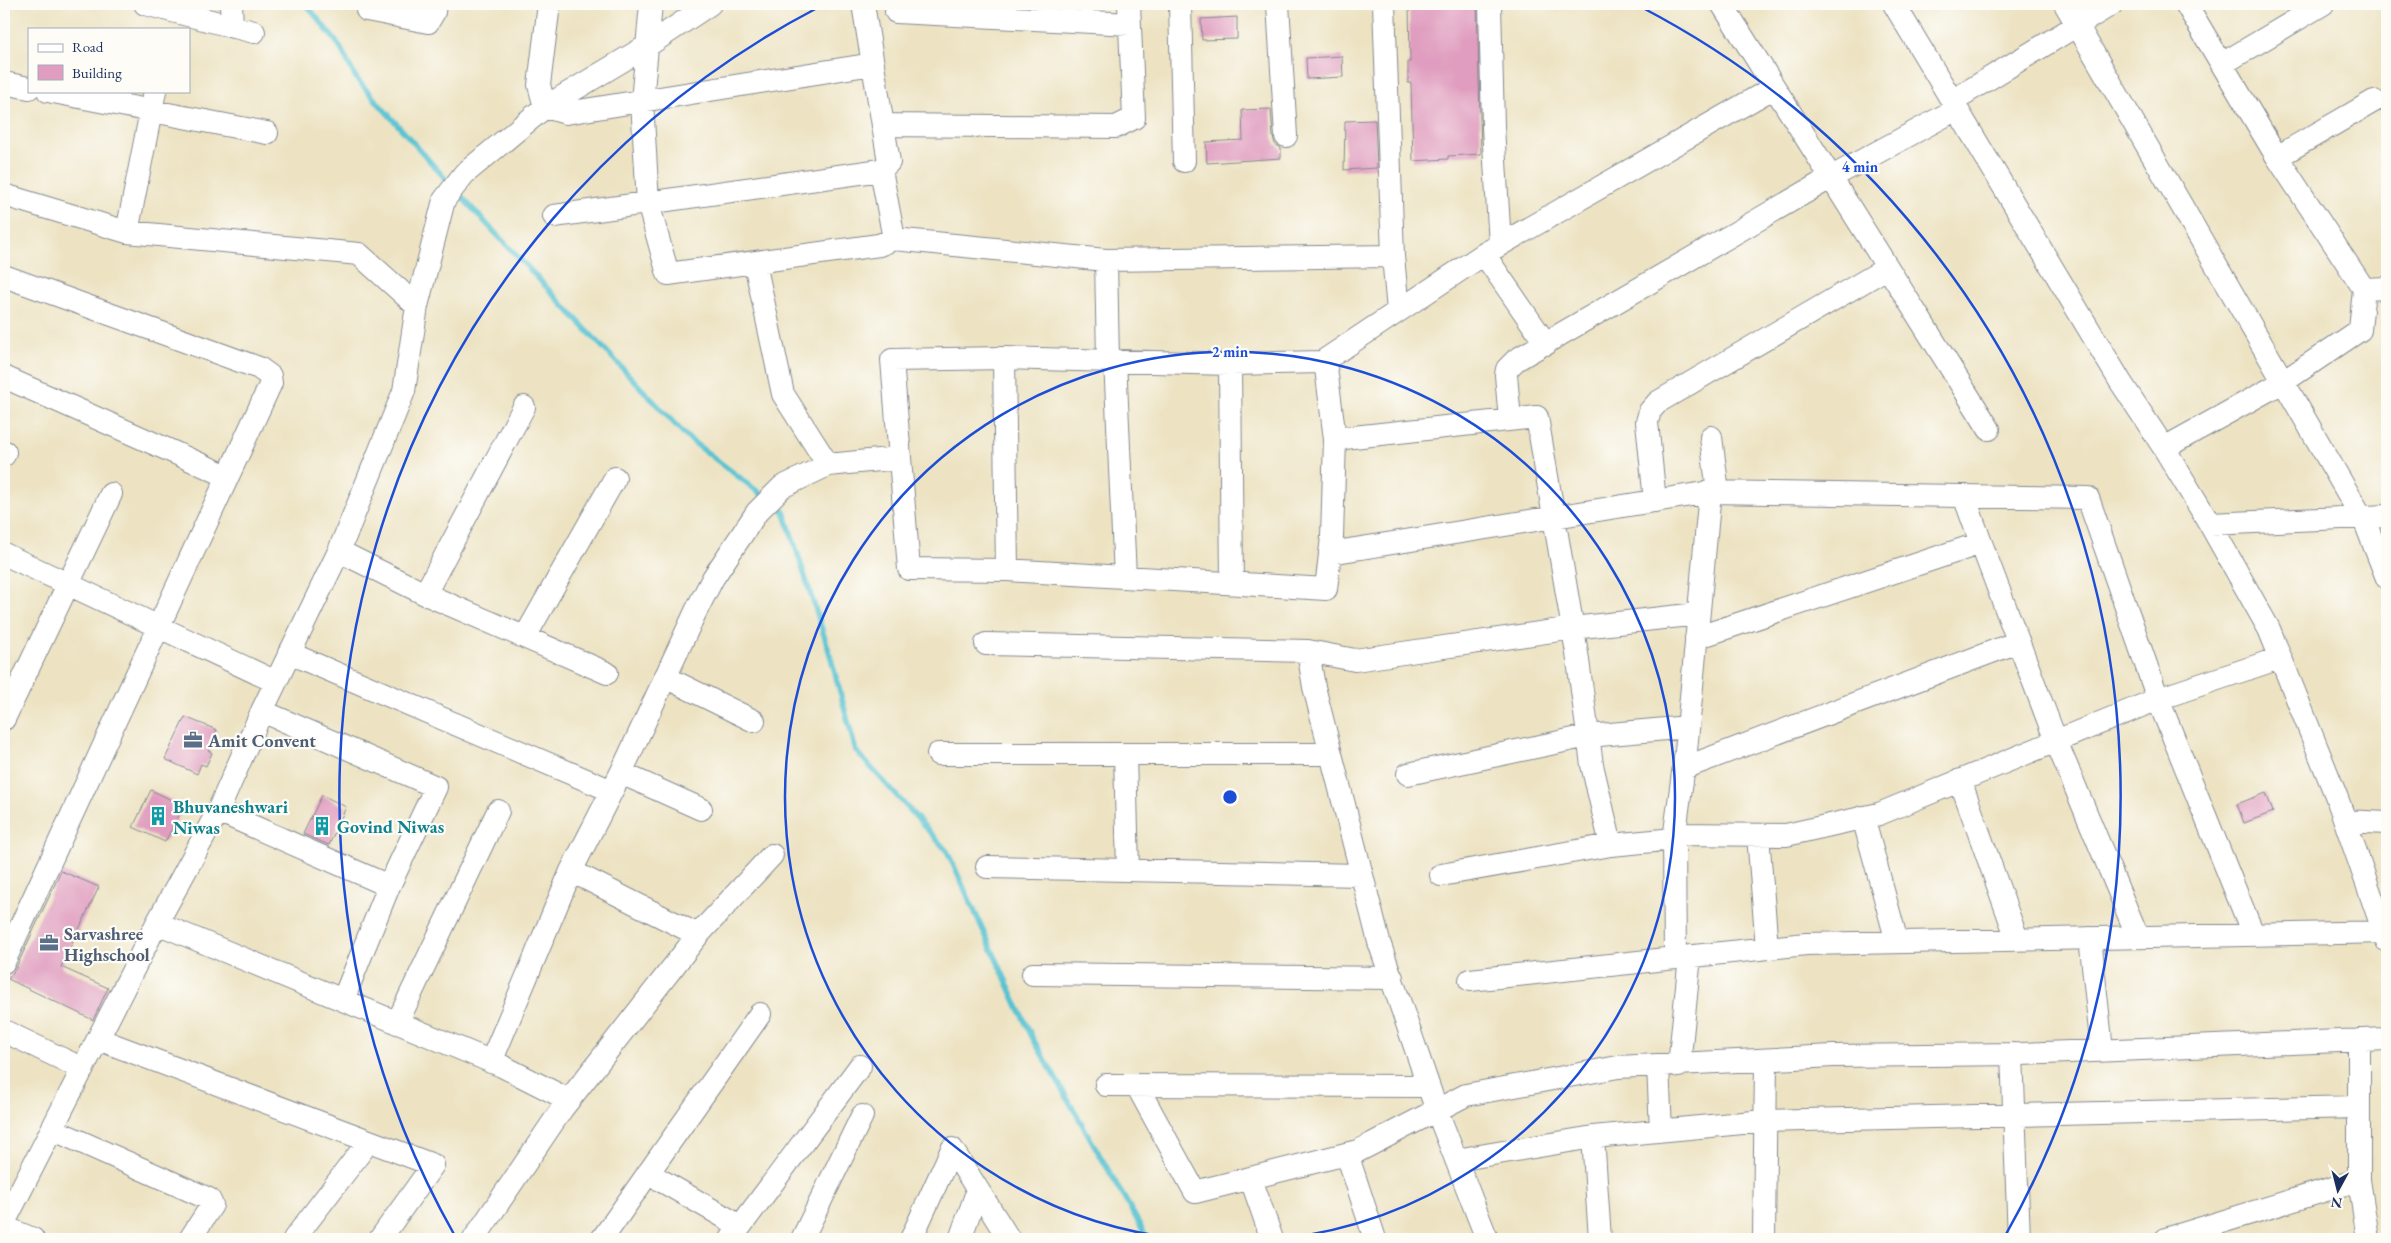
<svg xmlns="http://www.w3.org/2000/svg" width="2391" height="1243" viewBox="0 0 2391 1243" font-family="'EB Garamond',serif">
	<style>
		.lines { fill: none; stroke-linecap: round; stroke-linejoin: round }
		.stream { stroke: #57c2d1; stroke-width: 5.5 }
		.building { fill: #e09dbf }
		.minor-casing { stroke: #848990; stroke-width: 24 }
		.minor { stroke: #fff; stroke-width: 22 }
		.ring { fill: none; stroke: #1d4ed8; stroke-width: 2.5 }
		.labels { text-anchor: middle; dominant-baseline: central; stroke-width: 4.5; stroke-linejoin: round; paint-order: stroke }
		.service-label { font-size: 18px; font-weight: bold; fill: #4e5e75; stroke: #fdfcf7; text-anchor: start }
		.culture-label { font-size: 18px; font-weight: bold; fill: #0d838f; stroke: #fdfcf7; text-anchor: start }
		.centre { fill: #1d4ed8; stroke: #fdfcf7; stroke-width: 2.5 }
		.ring-label { font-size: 15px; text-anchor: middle; font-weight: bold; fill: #1d4ed8; stroke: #fdfcf7; stroke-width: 4.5; stroke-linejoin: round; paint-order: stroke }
	</style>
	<rect width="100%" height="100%" fill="#fdfcf7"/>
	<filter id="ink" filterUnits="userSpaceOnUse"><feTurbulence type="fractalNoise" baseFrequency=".02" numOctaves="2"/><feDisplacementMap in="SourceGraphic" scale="10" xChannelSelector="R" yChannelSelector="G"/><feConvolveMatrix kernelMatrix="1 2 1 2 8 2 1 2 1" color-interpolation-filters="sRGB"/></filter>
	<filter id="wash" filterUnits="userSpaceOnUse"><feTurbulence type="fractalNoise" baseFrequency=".0096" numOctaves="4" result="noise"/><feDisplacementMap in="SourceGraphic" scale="20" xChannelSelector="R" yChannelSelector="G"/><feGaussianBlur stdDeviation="1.12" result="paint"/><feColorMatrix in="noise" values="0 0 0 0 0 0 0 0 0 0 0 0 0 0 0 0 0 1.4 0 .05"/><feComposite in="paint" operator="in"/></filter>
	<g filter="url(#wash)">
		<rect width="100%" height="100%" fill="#ede3c3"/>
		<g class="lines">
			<path class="stream" d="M306 4 339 45 356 78 450 184
				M456 191 688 438 765 497
				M773 502 784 511 829 651 856 751 947 851 1032 1037 1148 1239"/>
		</g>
		<g id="blocks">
			<path class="building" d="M1409 4H1477L1481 154 1448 156V159L1413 161 1411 83H1408V62H1410Z
				M1237 17V39L1202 40 1201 19Z
				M1342 56 1343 77 1307 79 1306 58Z
				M1271 109 1273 137 1275 144 1281 148V158L1207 163 1206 142 1243 140 1242 110Z
				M1375 120 1377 168 1344 170 1345 121Z
				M185 717 217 730 208 750 212 753 206 766 201 764 197 774 165 759Z
				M151 790 184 806 165 842 133 827Z
				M2266 793 2273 812 2244 823 2237 804Z
				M322 795 346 807 329 845 303 834Z
				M61 871 99 887 61 967 108 988 93 1020 8 979 16 968Z"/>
		</g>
	</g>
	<g filter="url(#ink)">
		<use href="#blocks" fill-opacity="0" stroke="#848990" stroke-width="1"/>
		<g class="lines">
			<g class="minor-casing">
				<path id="minor" d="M145 4 254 32
					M231 4 232 27
					M549 4 539 85 545 107 566 113 873 64
					M651 4 642 101 648 203 668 274 879 245 894 239 1106 260
					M1180 4 1184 161
					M1278 4 1286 136
					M1384 4 1393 256 1398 311
					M1490 4 1493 127 1500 245
					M1722 4 1989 429
					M1894 4 2120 381 2164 448 2210 524 2269 629 2337 798 2387 941
					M2065 4 2361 516
					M2186 4 2277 157
					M367 10 428 22 434 12 435 4
					M896 12 1130 24
					M2222 64 2323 4
					M4 83 29 88
					M48 91 267 133
					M1952 101 2112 4
					M883 125 1116 127 1134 118 1129 4
					M881 170 894 239
					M4 195 127 232 359 254 417 306 404 391 339 551 262 711 218 811 157 923 4 1223
					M554 216 881 170 889 162 863 4
					M127 232 155 91
					M1484 254 1546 344
					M755 263 783 394 828 465
					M4 276 259 368 270 376 271 383 4 962
					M2364 289 2277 157 2374 101
					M417 306 444 200 464 174 545 107 647 46 710 4
					M1004 358 892 360 909 569 1007 570 1326 589 1332 537 1335 439 1537 417 1577 653 1592 765 1611 845
					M1108 360 1106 260 1393 256
					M1115 360 1125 577
					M1325 360 1335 439
					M1230 364 1232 583
					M4 377 227 476
					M1510 420 1506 375 1507 369 1516 360 1830 178 1957 109
					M1711 437 1718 492
					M2164 448 2283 382 2360 330 2364 289 2387 288
					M4 455 5 452
					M1964 496 1981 543
					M1655 501 1647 422 1650 411 1658 402 1887 268
					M2363 517 2387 578
					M2210 524 2387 516
					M339 551 425 594 607 673
					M1330 553 1710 492
					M4 554 276 682
					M1007 570 1004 358 1230 364 1322 362 1484 254 1773 88
					M425 594 524 407
					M525 637 615 478
					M1696 638 1981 543 2056 741 2138 937
					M986 644 1308 651 1355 660 1573 628 1698 614
					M1308 651 1314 687 1379 942 1437 1111 1487 1239
					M289 653 612 791
					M665 677 754 721
					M262 711 436 787 389 886 343 1000
					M4 719 111 494
					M938 754H1331
					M1125 754 1128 870
					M1684 768 2018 642
					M621 773 701 809
					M1408 774 1588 736 1688 727
					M1960 780 2017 939
					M218 811 389 886
					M1863 817 1897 942
					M2345 821 2387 823
					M1675 834 1786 835 1879 814 2158 699 2280 658
					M1758 835 1767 948
					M987 867 1362 875
					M571 871 698 935
					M1441 875 1611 845 1674 839
					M157 923 502 1066 569 1100
					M2090 938 2102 1050
					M1675 958 1674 839 1686 751 1710 492 2088 498 2158 699 2253 934
					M1033 974 1392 978
					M1470 980 1806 944 2387 932
					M397 1023 498 811
					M4 1031 83 1069
					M98 1039 433 1165 380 1239
					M2012 1054 2019 1239
					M491 1062 571 871 621 773 696 611 713 578 757 512 782 487 828 465 899 458
					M1658 1066 1661 1130
					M1679 1066 1690 956
					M1106 1085 1428 1086
					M1137 1086 1195 1192 1358 1151 1466 1095 1618 1067 1833 1056 2021 1054 2387 1039
					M52 1129 209 1199 212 1205 190 1239
					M1347 1154 1375 1239
					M1456 1160 1593 1137
					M648 1173 740 1226
					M1251 1179 1272 1239
					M2359 1180 2368 1239
					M4 1227 33 1239
					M294 1239 369 1141
					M474 1239 562 1109 698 935 772 855
					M602 1239 760 1014
					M731 1239 860 1066
					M802 1239 862 1116
					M911 1239 952 1149 1009 1239
					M960 1239 977 1192
					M1600 1239 1593 1137 1764 1121 2359 1107
					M1764 1239 1766 1060
					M2166 1239 2359 1180V1040"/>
			</g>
			<use href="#minor" class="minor"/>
		</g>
	</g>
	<g class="ring">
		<path d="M1180 1239A445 445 0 1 1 1280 1239"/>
		<path d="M455 1236A891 891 0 0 1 819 7M1641 7A891 891 0 0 1 2005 1236"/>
	</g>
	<defs>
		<g id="office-bare" transform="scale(1.5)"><path d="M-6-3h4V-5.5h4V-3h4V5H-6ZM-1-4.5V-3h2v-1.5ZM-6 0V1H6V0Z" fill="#5c6f8a" stroke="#fdfcf7" stroke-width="2.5" paint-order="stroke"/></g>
		<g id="building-bare" transform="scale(1.5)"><path d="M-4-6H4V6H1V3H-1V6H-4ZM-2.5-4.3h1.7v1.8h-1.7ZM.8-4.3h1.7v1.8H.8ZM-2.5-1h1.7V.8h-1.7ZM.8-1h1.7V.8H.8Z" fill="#0f9aa8" stroke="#fdfcf7" stroke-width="2.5" paint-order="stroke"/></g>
	</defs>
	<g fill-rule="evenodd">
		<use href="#office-bare" x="193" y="740"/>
		<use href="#building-bare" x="158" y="816"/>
		<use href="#building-bare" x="322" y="826"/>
		<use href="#office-bare" x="49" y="943"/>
	</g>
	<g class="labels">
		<g class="service-label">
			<text x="208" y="740">Amit Convent</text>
			<text x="64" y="933">Sarvashree<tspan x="64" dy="21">Highschool</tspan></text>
		</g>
		<g class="culture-label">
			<text x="173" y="806">Bhuvaneshwari<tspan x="173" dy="21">Niwas</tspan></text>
			<text x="337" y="826">Govind Niwas</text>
		</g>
	</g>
	<circle cx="1230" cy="797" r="8" class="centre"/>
	<g class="ring-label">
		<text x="1860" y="172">4 min</text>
		<text x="1230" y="357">2 min</text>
	</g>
	<rect width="2391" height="1243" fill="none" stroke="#fdfcf7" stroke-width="20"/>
	<rect x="28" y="28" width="162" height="65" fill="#fdfcf7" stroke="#a3aaba"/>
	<rect x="38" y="44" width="25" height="8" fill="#ffffff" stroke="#a3aaba"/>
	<text x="72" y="52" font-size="15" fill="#1b2f5e">Road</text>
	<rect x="38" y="65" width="25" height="15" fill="#e09dbf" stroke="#a3aaba"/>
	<text x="72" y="78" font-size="15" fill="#1b2f5e">Building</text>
	<g transform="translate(2338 1190) rotate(187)" stroke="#fdfcf7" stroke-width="4" paint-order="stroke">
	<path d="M0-4L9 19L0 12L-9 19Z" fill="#1b2f5e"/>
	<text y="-8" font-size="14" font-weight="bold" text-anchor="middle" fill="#1b2f5e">N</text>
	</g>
</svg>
